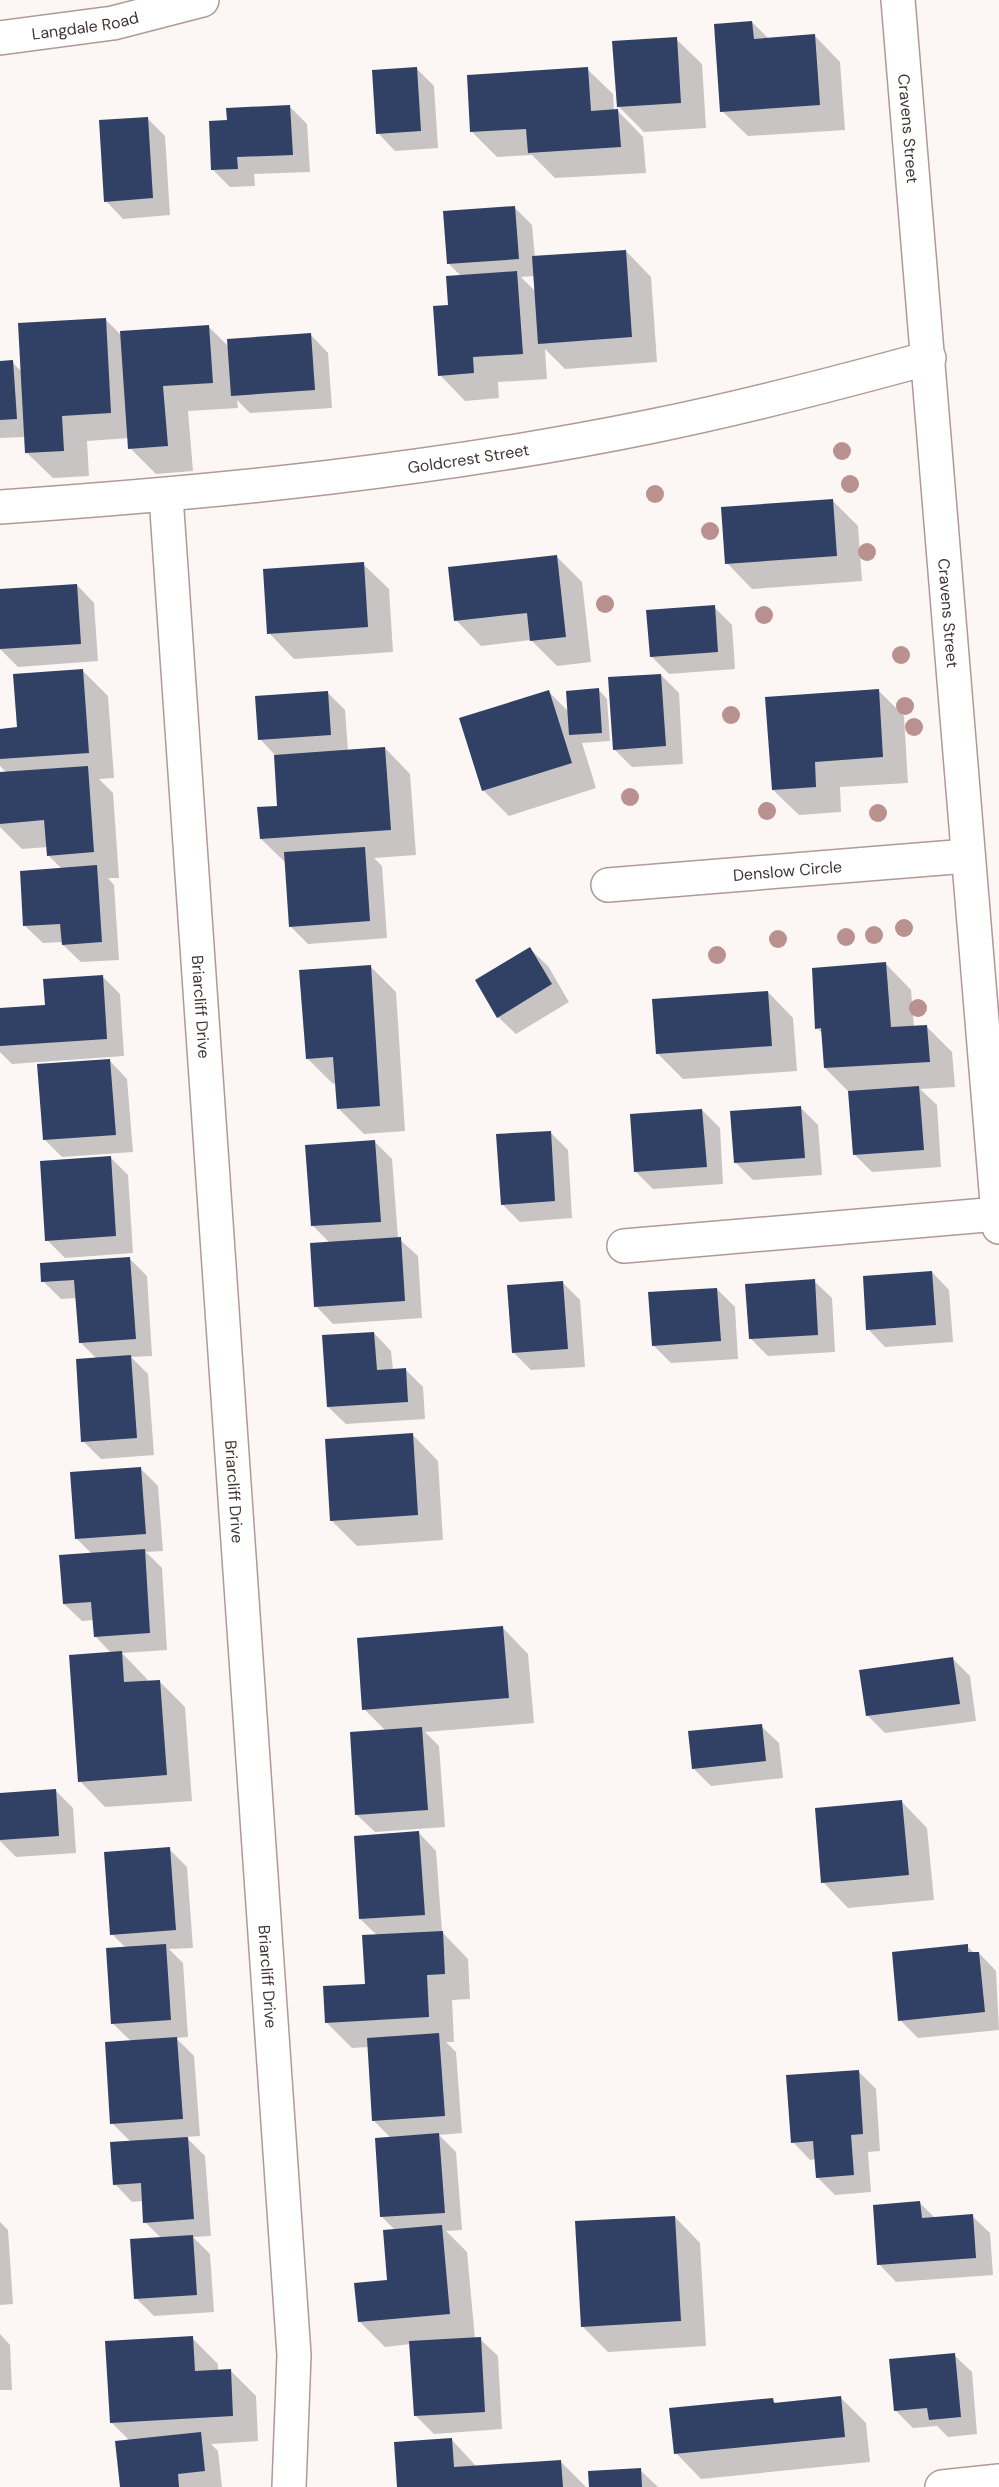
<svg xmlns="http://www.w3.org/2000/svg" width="999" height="2487" viewBox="0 0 999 2487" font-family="'DM Sans',sans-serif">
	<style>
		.shadow { fill: #0003; fill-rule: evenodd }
		.building { fill: #304165 }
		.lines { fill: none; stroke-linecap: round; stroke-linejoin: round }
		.minor-casing { stroke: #b19996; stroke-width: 36 }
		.minor { stroke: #fff; stroke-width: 33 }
		.tree { fill: #b9918e }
		.labels { text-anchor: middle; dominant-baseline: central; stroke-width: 6; stroke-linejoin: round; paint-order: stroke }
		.street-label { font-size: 16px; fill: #403634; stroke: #fff }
	</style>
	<rect width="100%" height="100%" fill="#fcf6f5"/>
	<path class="shadow" d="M752 22 769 39 815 36 840 62 845 130 748 136 722 111Z
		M676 39 702 64 706 128 644 132 618 106Z
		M416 68 434 86 438 148 395 151 378 133Z
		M587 69 613 94 614 111H618L643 137 646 173 555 178 532 155 497 157 472 132Z
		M290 107 307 124 310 172 254 174 255 186 230 187 212 169 229 122Z
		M147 118 165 136 170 215 123 219 106 201Z
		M515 208 532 225 535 258 626 251 651 277 657 362 565 369 545 349 547 379 498 382 499 398 465 401 440 375 449 306 461 276 448 263ZM535 276 536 292 521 277Z
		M106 320 122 336 208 326 229 347 311 335 328 353 332 408 250 413 237 400 238 408 188 411 193 471 156 474 130 448 129 438 87 441 89 476 53 478 27 453 26 437 0 438V363L12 362 22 372Z
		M832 500 858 526 862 581 752 589 727 563Z
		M557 557 582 582 591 662 557 666 531 640 481 646 456 620Z
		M363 564 389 589 393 652 294 659 269 633Z
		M77 585 94 603 98 661 18 667 0 649V591Z
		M714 607 732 625 735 669 669 674 651 656Z
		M82 670 108 696 114 778 99 779 113 793 119 878H108L114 885 119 960 81 962 63 945V942L43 943 25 926 62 869 48 855V847L22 849 0 827V774L7 773 0 766V730L19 729Z
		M661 675 679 693 683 764 632 767 614 749Z
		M599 690 607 699 610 741 582 743 596 788 509 816 484 791 461 719 548 691 569 712Z
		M878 690 904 716 908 783 840 787 841 812 799 815 773 790Z
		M327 692 345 710 348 751 385 748 410 774 416 855 374 858 382 866 387 938 308 944 290 926 286 863 261 839 279 807 275 755 260 739Z
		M530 949 548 966 569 1002 516 1034 498 1017Z
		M886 964 911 990 914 1027 926 1026 952 1052 955 1087 920 1089 937 1105 941 1167 872 1172 854 1154 850 1093 825 1068 823 1034 817 1028Z
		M370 966 396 992 405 1131 364 1134 338 1108 336 1083 333 1084 307 1058Z
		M102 976 120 994 124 1056 12 1064 0 1052V1010L47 1006Z
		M768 992 793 1018 797 1071 683 1079 658 1054Z
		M110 1061 127 1079 133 1152 62 1157 44 1139Z
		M801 1108 818 1125 822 1175 753 1180 735 1162Z
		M702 1110 720 1128 723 1184 653 1189 635 1171Z
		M550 1132 568 1150 572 1218 520 1222 502 1204Z
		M375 1142 392 1159 398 1238 418 1256 422 1318 333 1324 316 1306 330 1243 313 1226Z
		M110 1157 128 1175 133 1253 65 1258 47 1240Z
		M129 1258 147 1276 152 1356 131 1357 148 1374 154 1455 101 1459 83 1441 97 1359 80 1342 77 1298 61 1299 43 1281Z
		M932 1272 949 1290 953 1342 885 1347 868 1329Z
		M814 1281 832 1298 835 1352 768 1356 751 1339Z
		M562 1282 580 1300 585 1367 531 1370 514 1353Z
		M717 1289 735 1307 738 1359 671 1363 654 1346Z
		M374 1333 391 1351 393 1370 405 1369 423 1387 425 1419 346 1424 328 1407Z
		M413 1435 438 1461 443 1540 357 1546 331 1520Z
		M141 1469 158 1486 163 1551 146 1552 162 1568 167 1650 122 1653 147 1679 148 1682 159 1681 185 1707 192 1801 105 1807 80 1781 112 1654 95 1636 94 1620 82 1621 64 1604 92 1554 76 1538Z
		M503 1628 528 1654 534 1723 425 1732 439 1746 445 1827 375 1832 357 1815 386 1731 364 1709Z
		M953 1659 970 1676 976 1721 885 1733 867 1715Z
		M761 1726 779 1743 783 1778 711 1786 693 1768Z
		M56 1791 73 1808 76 1853 16 1857 0 1841V1795Z
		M902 1802 927 1828 934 1900 848 1908 823 1882Z
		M419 1833 436 1851 442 1932 468 1959 470 1999 452 2000 454 2042H446L456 2052 462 2133 439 2135 456 2152 462 2230 446 2231 467 2252 475 2339H480L498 2356 502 2429 434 2434 416 2416 411 2344 385 2347 359 2321 389 2281 396 2231 382 2217 391 2138 374 2121 369 2047 352 2048 326 2022 366 1985 378 1936 360 1919Z
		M169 1849 187 1867 193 1948 169 1949 183 1963 188 2037 176 2038 194 2056 200 2136 186 2137 205 2156 211 2236 193 2237 210 2254 214 2312 154 2316 136 2298 162 2239 145 2222 143 2201 132 2202 115 2184 131 2142 112 2123 131 2041 112 2023 126 1948 112 1934Z
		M967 1946 975 1954 979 1953 996 1971 999 2030 918 2038 900 2020Z
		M858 2071 876 2089 880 2151 868 2152 871 2192 835 2195 817 2177 816 2159 810 2160 793 2142Z
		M920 2203 935 2218 972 2216 990 2233 993 2275 896 2282 879 2264Z
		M675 2217 700 2243 706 2346 608 2352 582 2326Z
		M0 2222 8 2230 13 2304 0 2305Z
		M0 2334 10 2345 12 2390H0Z
		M192 2338 218 2364V2371L230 2370 256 2396 258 2441 211 2444 218 2451 222 2487H121L130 2441 111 2422Z
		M954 2355 972 2372 977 2434 948 2437 937 2426 913 2428 895 2410Z
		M840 2397 866 2423 870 2462 701 2479 676 2453 772 2400 777 2404Z
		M451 2439 477 2467 560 2461 586 2487H398Z
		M640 2470 658 2487H590Z"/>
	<path class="building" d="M752 21 754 39 815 34 820 105 720 112 714 24Z
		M677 37 681 103 617 107 612 41Z
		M417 67 421 131 376 134 372 70Z
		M588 67 591 111 618 109 621 147 528 153 526 129 470 132 467 75Z
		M290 105 293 155 237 157 238 169 211 170 209 121 227 120 226 108Z
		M148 117 153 198 104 202 99 120Z
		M515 206 519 259 447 264 443 211Z
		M626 250 632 337 538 344 532 256Z
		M517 271 523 354 473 357 474 373 438 376 433 306 448 305 446 276Z
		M106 318 111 413 62 416 64 451 25 453 18 323Z
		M209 325 213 383 163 386 168 446 128 449 120 331Z
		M311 333 315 390 231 396 227 339Z
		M13 360 17 419 0 420V361Z
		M833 499 837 556 725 564 721 507Z
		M557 555 566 637 530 641 527 613 454 621 448 567Z
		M364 562 368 627 267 634 263 569Z
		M77 584 81 644 0 649V589Z
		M715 605 718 652 650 657 646 610Z
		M83 669 89 753 0 759V729L17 727 13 674Z
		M661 674 666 746 613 750 608 677Z
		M599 688 602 733 569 735 566 691Z
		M879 689 883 757 815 762 816 787 772 790 765 697Z
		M549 690 572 763 482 791 459 718Z
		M328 691 331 735 258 740 255 696Z
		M385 747 391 830 260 839 257 807 277 806 274 755Z
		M88 766 94 852 47 856 44 820 0 824V772Z
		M365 847 370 921 289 927 284 852Z
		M97 865 102 942 62 945 60 924 23 926 20 871Z
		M530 947 552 984 497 1018 475 980Z
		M886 962 891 1027 927 1025 930 1062 824 1068 821 1028 815 1029 812 968Z
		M371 965 380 1106 337 1109 333 1057 306 1059 299 970Z
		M103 975 107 1039 0 1046V1008L45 1005 43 979Z
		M768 991 772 1046 656 1054 652 999Z
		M110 1059 116 1135 43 1140 37 1064Z
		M919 1086 924 1150 853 1155 848 1091Z
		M801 1106 805 1158 734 1163 730 1111Z
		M702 1109 707 1167 634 1172 630 1114Z
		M551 1131 555 1201 501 1205 496 1134Z
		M375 1140 381 1222 311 1226 305 1145Z
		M111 1156 116 1236 45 1241 40 1161Z
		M401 1237 405 1301 314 1307 310 1243Z
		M130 1257 136 1339 79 1343 74 1280 41 1282 40 1263Z
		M932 1271 936 1325 866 1330 863 1276Z
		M815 1279 818 1335 749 1339 745 1284Z
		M563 1281 568 1349 512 1353 507 1285Z
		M717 1288 721 1341 652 1346 648 1292Z
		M374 1332 377 1370 406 1368 408 1402 327 1407 322 1335Z
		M131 1355 137 1438 81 1442 76 1359Z
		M413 1433 418 1515 330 1521 325 1439Z
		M141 1467 146 1534 75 1539 70 1472Z
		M145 1549 150 1633 94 1637 91 1602 63 1604 59 1555Z
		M503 1626 509 1698 362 1710 357 1638Z
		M122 1651 124 1682 160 1680 167 1775 78 1782 69 1655Z
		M953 1657 960 1704 866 1716 859 1670Z
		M762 1724 766 1761 692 1769 688 1731Z
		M422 1727 428 1810 355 1815 350 1732Z
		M56 1789 59 1836 0 1840V1793Z
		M902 1800 909 1875 821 1883 815 1808Z
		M419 1831 425 1915 359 1919 354 1836Z
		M170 1847 176 1930 110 1935 104 1852Z
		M443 1931 445 1974 427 1975 429 2017 325 2023 323 1986 365 1984 362 1935Z
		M166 1944 171 2020 111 2024 106 1948Z
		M968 1944V1952H979L985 2012 898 2021 892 1952Z
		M439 2033 445 2116 372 2121 367 2038Z
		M177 2037 183 2119 110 2124 105 2042Z
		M859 2070 863 2134 851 2135 854 2175 816 2178 813 2141 791 2143 786 2075Z
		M439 2133 445 2213 380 2217 375 2138Z
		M188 2137 194 2219 143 2223 141 2183 113 2185 110 2142Z
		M920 2201 922 2218 973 2214 976 2258 877 2265 873 2205Z
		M675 2216 681 2321 581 2327 575 2221Z
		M442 2225 450 2314 358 2322 354 2283 387 2280 383 2230Z
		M193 2235 197 2295 134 2299 130 2239Z
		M193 2336 195 2371 231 2369 233 2416 110 2423 105 2341Z
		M481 2337 485 2412 414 2416 409 2341Z
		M955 2353 961 2417 929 2420 927 2408 894 2411 889 2359Z
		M841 2396 845 2437 674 2454 669 2408 773 2398 774 2403Z
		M201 2432 205 2471 178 2474 179 2487H120L115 2441Z
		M452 2438 454 2467 561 2460 563 2487H397L394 2442Z
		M641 2468 642 2487H589L588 2471Z"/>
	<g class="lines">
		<g class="minor-casing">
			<g id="minor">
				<path id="s1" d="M898 0 999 1227"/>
				<path id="s2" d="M0 38 113 23 202 0"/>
				<path id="s3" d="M166 496 294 2355 289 2487"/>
				<path id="s4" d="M0 507C219 492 438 470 653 426 746 407 838 383 929 358"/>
				<path id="s5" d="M608 885 967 856"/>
				<path d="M624 1246 998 1214"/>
				<path d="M942 2487 999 2481"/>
			</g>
		</g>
		<use href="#minor" class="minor"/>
	</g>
	<g class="tree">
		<circle cx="842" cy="451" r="9"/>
		<circle cx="850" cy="484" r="9"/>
		<circle cx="655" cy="494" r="9"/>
		<circle cx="710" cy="531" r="9"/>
		<circle cx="867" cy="552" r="9"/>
		<circle cx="605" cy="604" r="9"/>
		<circle cx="764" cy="615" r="9"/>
		<circle cx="901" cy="655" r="9"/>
		<circle cx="905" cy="706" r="9"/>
		<circle cx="731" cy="715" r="9"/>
		<circle cx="914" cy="727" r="9"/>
		<circle cx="630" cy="797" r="9"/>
		<circle cx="767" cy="811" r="9"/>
		<circle cx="878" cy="813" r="9"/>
		<circle cx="904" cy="928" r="9"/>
		<circle cx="874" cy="935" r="9"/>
		<circle cx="846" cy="937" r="9"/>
		<circle cx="778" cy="939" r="9"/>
		<circle cx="717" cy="955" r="9"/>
		<circle cx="918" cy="1008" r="9"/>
	</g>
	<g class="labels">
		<g class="street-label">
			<text stroke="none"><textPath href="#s2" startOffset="86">Langdale Road</textPath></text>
			<text stroke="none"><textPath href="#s1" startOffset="129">Cravens Street</textPath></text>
			<text stroke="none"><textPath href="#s4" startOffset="471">Goldcrest Street</textPath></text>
			<text stroke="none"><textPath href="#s1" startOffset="615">Cravens Street</textPath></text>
			<text stroke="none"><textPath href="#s5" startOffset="180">Denslow Circle</textPath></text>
			<text stroke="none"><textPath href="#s3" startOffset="512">Briarcliff Drive</textPath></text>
			<text stroke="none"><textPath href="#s3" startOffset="998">Briarcliff Drive</textPath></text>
			<text stroke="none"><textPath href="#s3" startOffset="1484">Briarcliff Drive</textPath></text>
		</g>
	</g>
</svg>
